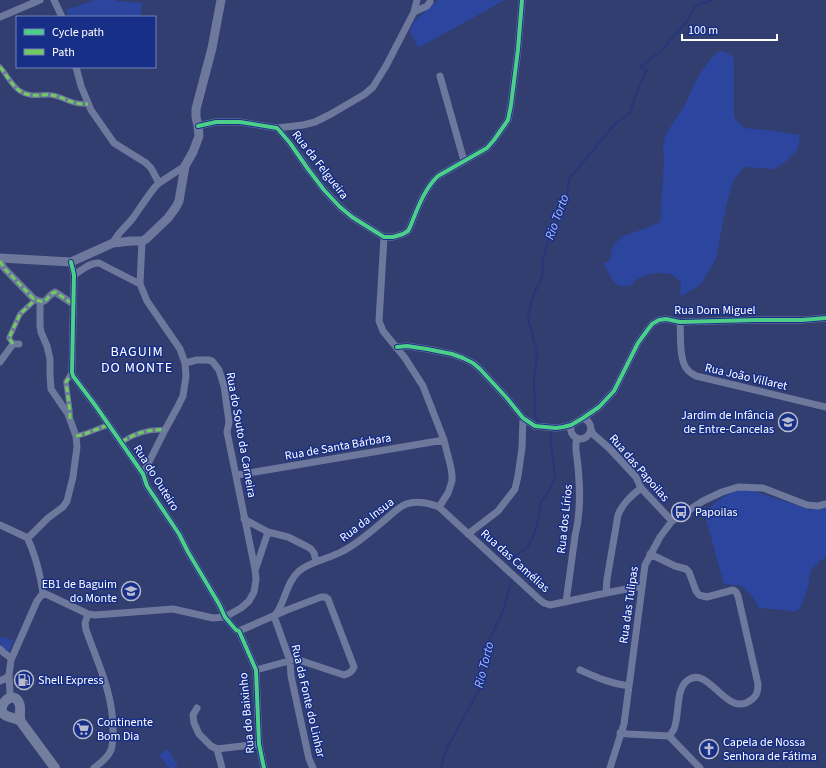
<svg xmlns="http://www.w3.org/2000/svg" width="826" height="768" viewBox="0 0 826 768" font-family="'Source Sans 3',sans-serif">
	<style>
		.green { fill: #2c459f }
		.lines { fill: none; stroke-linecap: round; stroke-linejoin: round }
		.stream { stroke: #273779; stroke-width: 2 }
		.pedestrian { stroke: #6d789c; stroke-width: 5.5 }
		.minor { stroke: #6d789c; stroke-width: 7 }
		.tertiary { stroke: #6d789c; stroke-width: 9 }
		.secondary { stroke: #737e9f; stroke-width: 10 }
		.quiet { stroke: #71cb61; stroke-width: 3; stroke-dasharray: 6 3; stroke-linecap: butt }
		.cycleway-casing { stroke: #182f88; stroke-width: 6 }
		.cycleway { stroke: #4dcf88; stroke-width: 4 }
		.labels { text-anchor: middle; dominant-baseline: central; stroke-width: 3; stroke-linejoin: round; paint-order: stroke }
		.street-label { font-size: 12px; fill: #fff; stroke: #182f88 }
		.poi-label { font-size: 12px; fill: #fff; stroke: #182f88; text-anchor: start }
		.water-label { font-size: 13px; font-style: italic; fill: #acbcf5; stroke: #182f88 }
		.quarter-label { font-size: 14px; letter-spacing: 1px; fill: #fff; stroke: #182f88 }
	</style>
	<rect width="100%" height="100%" fill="#313e6f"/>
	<path class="green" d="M95 0H115L116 1 142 3 141 17H69L66 10Z
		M438 0H505L418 48 410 31 414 21Z
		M720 51 726 52 734 58V117L739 123 745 128 782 132 797 135 800 134 798 149 785 162 774 169 744 167 734 179 726 206 716 259 701 284 680 297 681 282 671 274 657 273 646 275 636 280 630 286H619L613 281 603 263 609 262 612 249 615 243 623 236 641 230 660 222 664 162 663 147 665 136 674 121 685 105 696 80 710 59Z
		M737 490 754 491 810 510 826 508V558L821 560 811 570 808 587 800 609 793 612 784 610 759 608 752 596 742 586 724 584 704 512 723 497Z
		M0 637 14 640 8 654 0 643Z
		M167 749 178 765 174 768H169L159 755Z"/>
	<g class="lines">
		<path class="stream" d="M540 423 535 417 534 378 537 353 528 318 532 298 542 277 543 259 552 229 566 201 569 179 615 124 630 113 637 91 647 70 640 67 662 50 687 21 696 6 712 0
			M516 573 519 571 513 559 514 557 528 547 535 532 540 511 541 502 548 493 555 477 550 433
			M441 768 446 750 481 686 486 665 485 649 503 611 512 580"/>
		<path class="pedestrian" d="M0 67C7 75 12 86 20 91 30 98 41 94 51 95 60 96 67 101 76 103 80 104 84 104 88 104
			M13 344 9 338 20 314 34 301V299
			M70 418V412L66 382 72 372
			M76 436C88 434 98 428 109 425
			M122 442C135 433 149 429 165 430"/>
		<path class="minor" d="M54 0 62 17
			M414 12 427 6 430 2
			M0 17 40 0
			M76 67 81 86 91 110 114 143 146 163 151 168 159 183
			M440 76 464 161
			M198 126 216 122H240L277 128 290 143 308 169 324 190 340 207 352 217 384 237H393L403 234 408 231 410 227C417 210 424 189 438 176L487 148 494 140 508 120 511 105 518 49 522 0
			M277 128 303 125 315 122 331 114 365 94 373 87 386 66 414 12 417 0
			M384 237 379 321 383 331 405 358 423 386 444 440 451 468 452 475V481L448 493 439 507
			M142 241 140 284 147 301 180 349 185 363 186 376 183 396 177 408 165 430 143 474
			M113 243C118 232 125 228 133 218 140 208 147 197 155 187L159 183 185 166
			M0 261 4 268 34 299C49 306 45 296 55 292L73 304
			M71 262 74 275 72 372 73 376 95 405 143 474 147 486 179 534 188 552 219 604 225 617 236 630 239 631 256 670 259 744 264 768
			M74 275C82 270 90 262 99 263L140 284
			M680 322C681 335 679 357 686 368 689 372 692 374 696 376L826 407
			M397 347 407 346 427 349 452 354 463 358 473 363 480 369 506 397 523 418 535 426 556 428 563 427 571 425 583 418 599 407 614 391 638 343 646 332 652 324 659 320 666 319 680 322 756 320H802L826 318
			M0 362 13 344H19
			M571 425C570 430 571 434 575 437 587 445 599 425 583 418
			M591 429 593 434 609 448 623 463 636 477 641 488 672 521
			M237 475 444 440
			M244 519 268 532 288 537 306 546 311 549 314 553 316 561
			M0 525 28 538
			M468 534 498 511 515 489 518 476 522 448 523 418
			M650 554 675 566 686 569 689 572 696 591 699 595 707 597 733 590 736 592 738 596 758 684C758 691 757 696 751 700 727 719 709 665 688 680 675 689 680 714 674 729 673 731 671 734 669 736
			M256 568 268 532
			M43 593 48 595 88 614 95 615 173 609 213 618 225 617 241 608 249 601 254 592 255 586 256 579 255 569 227 432 229 422 224 386 219 370 212 361 208 360H197L185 363
			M606 593 607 579 618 515C623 503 631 496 641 488
			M566 602 575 536C582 508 580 479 576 450V443L577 438
			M88 614 85 623 86 630C98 663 114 696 113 732 113 738 113 744 111 750 108 758 100 763 94 768
			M274 616C276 614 278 611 279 609 286 596 288 581 299 571 311 561 329 559 343 551 359 543 373 530 387 518 393 513 399 507 406 504 417 500 429 503 439 507L540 600 544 603 550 605 606 593 642 586
			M274 616 290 661 291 676 309 759 313 768
			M239 631 287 610 321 597H325L328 599 354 667C352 672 349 674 344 675L296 659 256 670
			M0 649 4 653 11 658
			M580 670C596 677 611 684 629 686
			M0 681 6 678 9 675
			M11 697 10 694 9 675 11 660 37 601 43 593C41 580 37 562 32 549 31 545 28 542 28 538L48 518 63 507 67 501 73 477 77 447 76 436 68 414 51 389 50 374V359L47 346 41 332 40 326V302
			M197 708 193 715 194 723 199 734 211 746 217 749 259 744
			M620 733 628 734 669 736 700 768
			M217 749 222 768
			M610 768 624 724 645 565 660 537 672 521 703 501 722 492 738 487 763 488 807 505 818 506 826 504"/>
		<path class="tertiary" d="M0 258 71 262 113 243 131 241H142L146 239 168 218 176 207 179 201 185 166 193 152 199 136 198 126 196 117V109L212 48 221 0"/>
		<path class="secondary" d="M21 722C18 714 22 708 19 703 14 691 0 701 2 712 6 719 16 716 21 722L55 768"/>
		<path class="quiet" d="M0 67C7 75 12 86 20 91 30 98 41 94 51 95 60 96 67 101 76 103 80 104 84 104 88 104
			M0 261 4 268 34 299C49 306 45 296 55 292L73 304
			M13 344 9 338 20 314 34 301V299
			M70 419V412L66 382 72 372
			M76 436C88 434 98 428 109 425
			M122 442C135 433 149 429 165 430"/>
		<g class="cycleway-casing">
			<path id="cycleway" d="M198 126 216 122H240L277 128 290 143 308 169 324 190 340 207 352 217 384 237H393L403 234 408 231 410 227C417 210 424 189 438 176L487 148 494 140 508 120 511 105 518 49 522 0
				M71 262 74 275 72 372 73 376 95 405 143 474 147 486 179 534 188 552 219 604 225 617 236 630 239 631 256 670 259 744 264 768
				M397 347 407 346 427 349 452 354 463 358 473 363 480 369 506 397 523 418 535 426 556 428 563 427 571 425 583 418 599 407 614 391 638 343 646 332 652 324 659 320 666 319 680 322 756 320H802L826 318"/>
		</g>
		<use href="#cycleway" class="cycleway"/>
	</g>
	<defs>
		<g id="school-ring" transform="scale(1)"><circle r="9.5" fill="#182f88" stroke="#b7bbcd" stroke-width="1.5"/><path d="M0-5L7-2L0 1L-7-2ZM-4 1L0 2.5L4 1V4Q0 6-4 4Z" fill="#b7bbcd"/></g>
		<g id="bus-ring" transform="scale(1)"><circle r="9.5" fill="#182f88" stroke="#b7bbcd" stroke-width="1.5"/><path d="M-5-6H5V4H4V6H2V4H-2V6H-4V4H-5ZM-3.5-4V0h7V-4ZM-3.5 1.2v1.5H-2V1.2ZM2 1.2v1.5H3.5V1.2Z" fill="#b7bbcd"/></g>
		<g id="fuel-ring" transform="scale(1)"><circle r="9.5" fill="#182f88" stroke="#b7bbcd" stroke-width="1.5"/><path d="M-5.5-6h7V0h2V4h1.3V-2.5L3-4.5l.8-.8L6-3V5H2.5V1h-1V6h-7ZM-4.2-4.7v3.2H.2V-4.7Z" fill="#b7bbcd"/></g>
		<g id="supermarket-ring" transform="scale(1)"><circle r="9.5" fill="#182f88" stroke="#b7bbcd" stroke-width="1.5"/><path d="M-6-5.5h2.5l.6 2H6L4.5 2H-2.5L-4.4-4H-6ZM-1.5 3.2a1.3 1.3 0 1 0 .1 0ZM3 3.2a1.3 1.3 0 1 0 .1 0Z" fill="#b7bbcd"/></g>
		<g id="church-ring" transform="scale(1)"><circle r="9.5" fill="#182f88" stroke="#b7bbcd" stroke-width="1.5"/><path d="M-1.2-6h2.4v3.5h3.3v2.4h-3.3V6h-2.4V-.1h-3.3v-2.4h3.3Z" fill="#b7bbcd"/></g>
	</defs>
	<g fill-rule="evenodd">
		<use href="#school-ring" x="788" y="422"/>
		<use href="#bus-ring" x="681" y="512"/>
		<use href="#school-ring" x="131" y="591"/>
		<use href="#fuel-ring" x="24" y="680"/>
		<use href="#supermarket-ring" x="83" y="729"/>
		<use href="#church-ring" x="709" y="749"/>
	</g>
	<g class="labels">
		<g class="street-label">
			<text transform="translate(320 165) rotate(52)">Rua da Felgueira</text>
			<text x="715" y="310">Rua Dom Miguel</text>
			<text transform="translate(746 377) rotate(13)">Rua João Villaret</text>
			<text transform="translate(241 435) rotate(80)">Rua do Souto da Carneira</text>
			<text transform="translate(338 447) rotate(-10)">Rua de Santa Bárbara</text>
			<text transform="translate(639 468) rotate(49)">Rua das Papoilas</text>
			<text transform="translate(156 478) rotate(58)">Rua do Outeiro</text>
			<text transform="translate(565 519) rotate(-84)">Rua dos Lírios</text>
			<text transform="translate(367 520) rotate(-37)">Rua da Insua</text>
			<text transform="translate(515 561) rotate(42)">Rua das Camélias</text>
			<text transform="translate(629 605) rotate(-82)">Rua das Tulipas</text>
			<text transform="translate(308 701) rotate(77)">Rua da Fonte do Linhar</text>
			<text transform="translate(247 713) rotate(-95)">Rua do Baixinho</text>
		</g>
		<g class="poi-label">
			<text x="774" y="415" text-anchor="end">Jardim de Infância<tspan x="774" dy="14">de Entre-Cancelas</tspan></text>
			<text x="695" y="512">Papoilas</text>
			<text x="117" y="584" text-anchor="end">EB1 de Baguim<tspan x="117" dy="14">do Monte</tspan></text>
			<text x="38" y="680">Shell Express</text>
			<text x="97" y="722">Continente<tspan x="97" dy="14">Bom Dia</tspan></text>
			<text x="723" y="742">Capela de Nossa<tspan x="723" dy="14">Senhora de Fátima</tspan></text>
		</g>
		<g class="water-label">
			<text transform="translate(557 217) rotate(-70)">Rio Torto</text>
			<text transform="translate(484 665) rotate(-76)">Rio Torto</text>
		</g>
		<g class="quarter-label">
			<text x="137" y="352">BAGUIM<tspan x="137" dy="16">DO MONTE</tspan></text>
		</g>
	</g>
	<rect x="16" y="16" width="140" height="52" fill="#182f88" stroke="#7482b8"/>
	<rect x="24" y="29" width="20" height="6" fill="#4dcf88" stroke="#7482b8"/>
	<text x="52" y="36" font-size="12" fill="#ffffff">Cycle path</text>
	<rect x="24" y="49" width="20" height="6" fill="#71cb61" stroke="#7482b8"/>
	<text x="52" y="56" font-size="12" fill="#ffffff">Path</text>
	<path d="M682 34v6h95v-6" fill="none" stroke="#ffffff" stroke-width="2"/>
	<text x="688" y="34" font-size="12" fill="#ffffff" stroke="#182f88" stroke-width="3" paint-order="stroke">100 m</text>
</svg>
